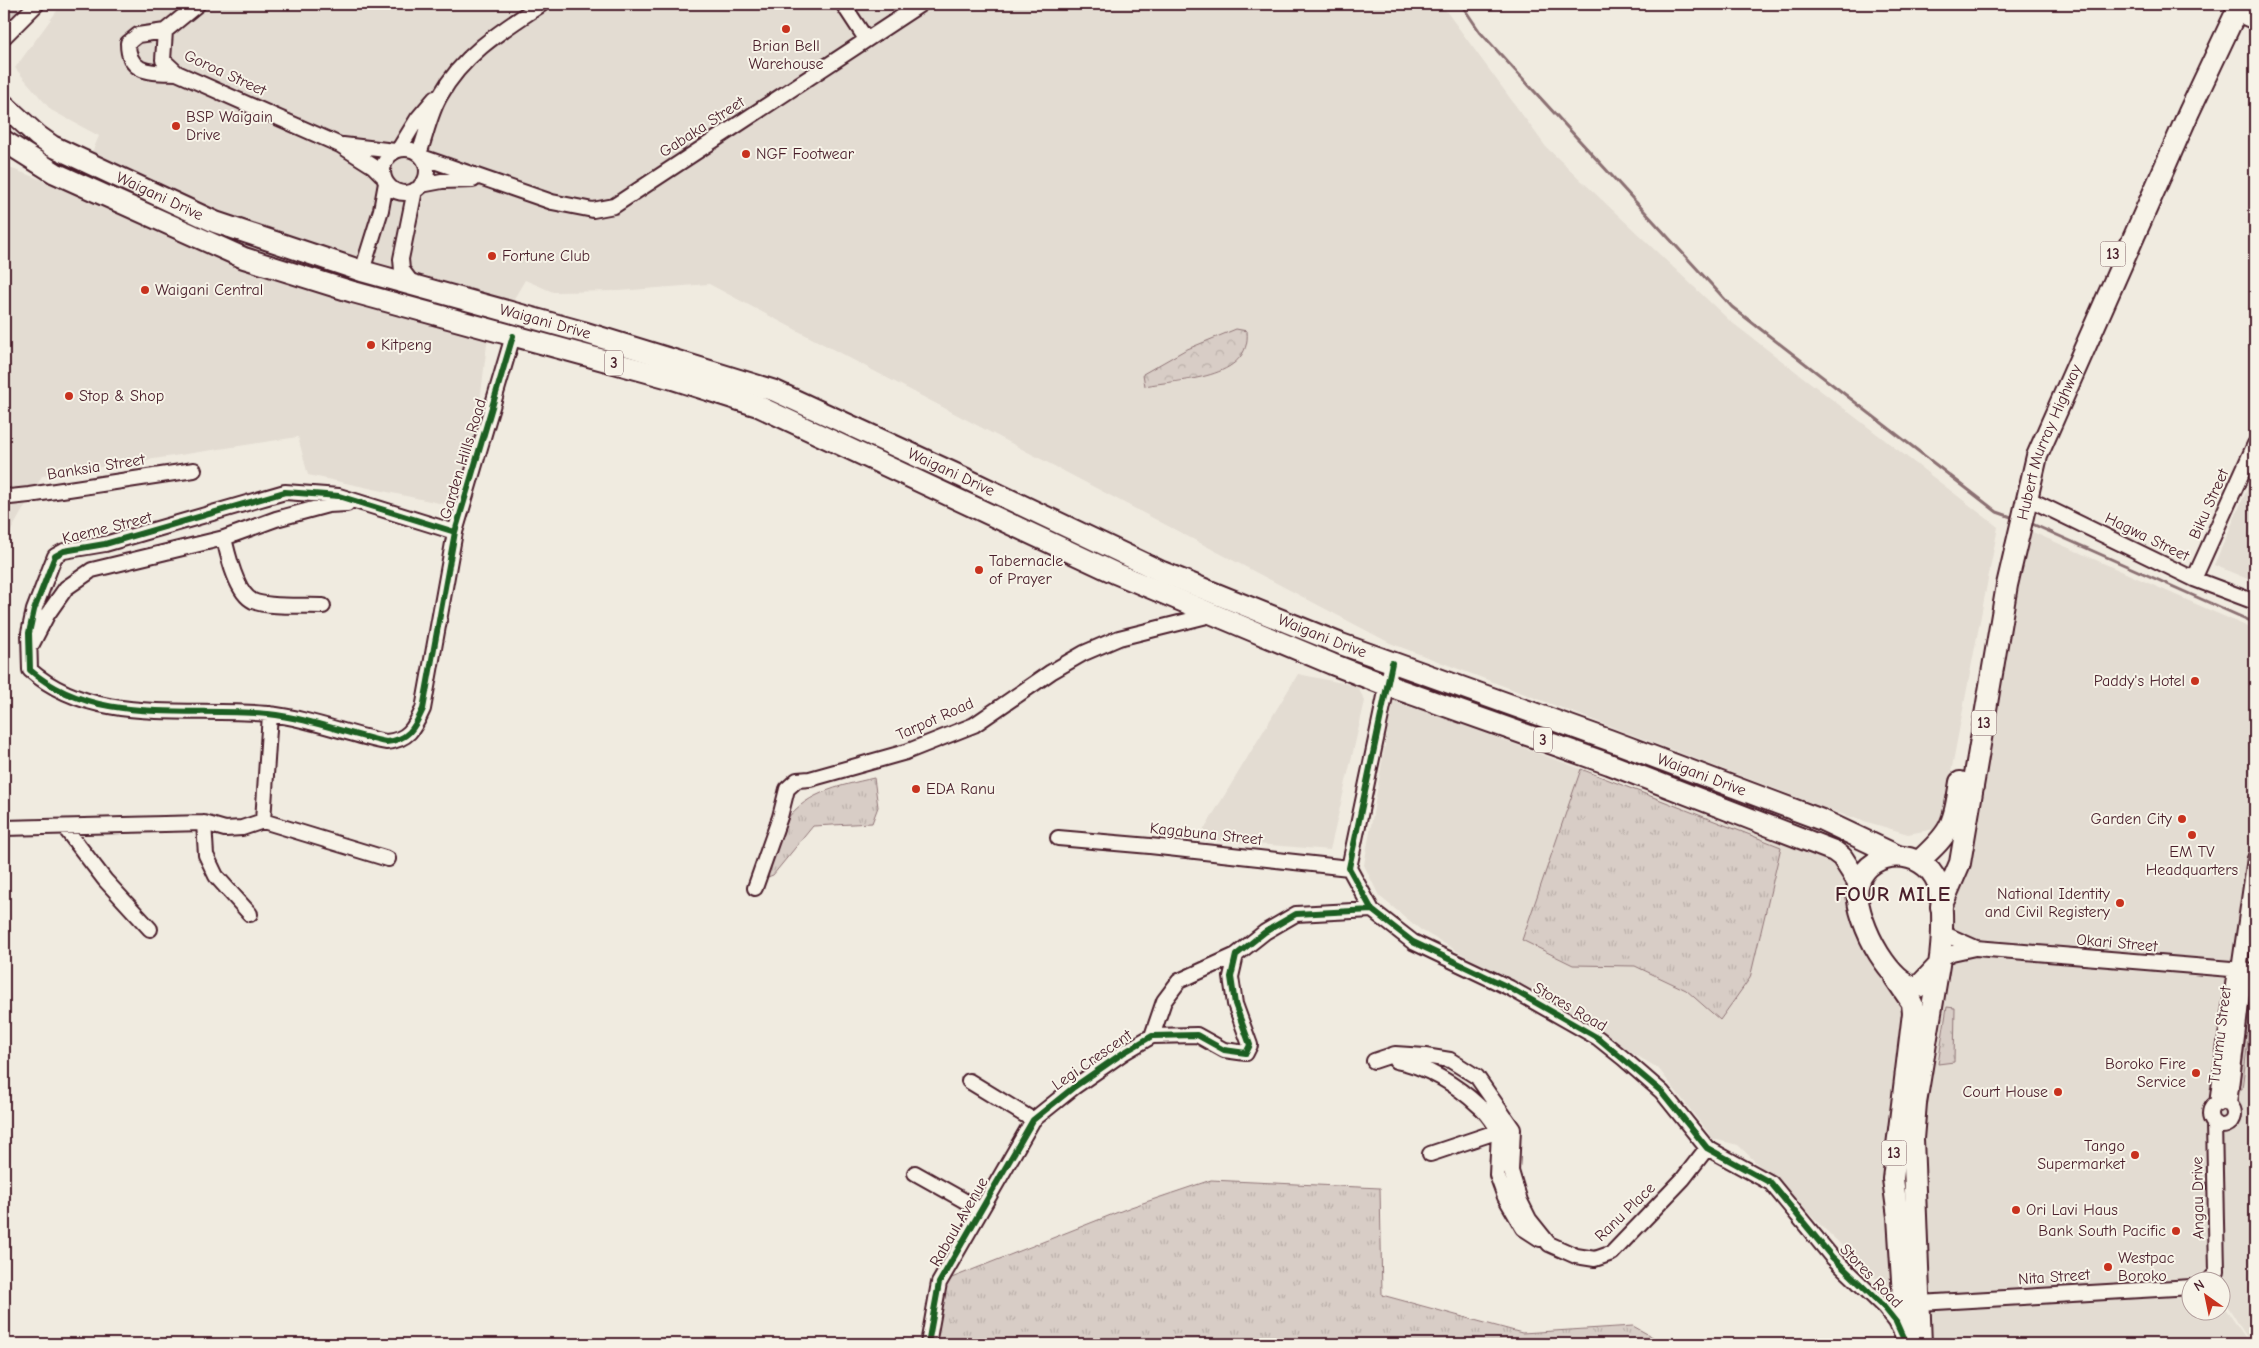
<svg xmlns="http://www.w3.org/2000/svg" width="2259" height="1348" viewBox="0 0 2259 1348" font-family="'Comic Neue',sans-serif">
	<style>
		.built { fill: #e3dcd2 }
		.grass { fill: url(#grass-tufts); stroke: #917678 }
		.forest { fill: url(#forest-crowns); stroke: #917678 }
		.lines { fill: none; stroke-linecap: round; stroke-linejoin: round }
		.stream { stroke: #8b6f72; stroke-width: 3 }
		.minor-casing { stroke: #4a1f2b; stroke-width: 18 }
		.highway-casing { stroke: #4a1f2b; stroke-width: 24 }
		.minor { stroke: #f7f3e8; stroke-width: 14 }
		.highway { stroke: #f7f3e8; stroke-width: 20 }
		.cycleway-casing { stroke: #f7f3e8; stroke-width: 9 }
		.cycleway { stroke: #1b5e20; stroke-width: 6 }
		.poi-dot { fill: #c8321e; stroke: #f7f3e8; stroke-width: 2 }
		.labels { text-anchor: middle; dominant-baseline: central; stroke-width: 4; stroke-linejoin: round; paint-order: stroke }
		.shield { fill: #f7f3e8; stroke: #7e5f64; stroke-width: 1 }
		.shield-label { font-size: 15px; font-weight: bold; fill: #4a1f2b }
		.poi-label { font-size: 16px; fill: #4a1f2b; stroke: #f7f3e8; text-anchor: start }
		.street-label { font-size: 16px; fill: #4a1f2b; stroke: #f7f3e8 }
		.district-label { font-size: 21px; font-weight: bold; letter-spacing: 1px; fill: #4a1f2b; stroke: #f7f3e8 }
	</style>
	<defs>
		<pattern id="grass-tufts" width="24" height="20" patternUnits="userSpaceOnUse" patternTransform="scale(1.25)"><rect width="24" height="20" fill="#d8cdc6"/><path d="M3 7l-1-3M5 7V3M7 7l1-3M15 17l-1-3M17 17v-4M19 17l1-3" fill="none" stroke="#bbb0aa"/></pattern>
		<pattern id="forest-crowns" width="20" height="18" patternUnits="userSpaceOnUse" patternTransform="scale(1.25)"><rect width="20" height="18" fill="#d8cdc6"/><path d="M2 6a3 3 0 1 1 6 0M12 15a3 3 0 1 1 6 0" fill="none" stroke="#bbb0aa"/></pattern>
	</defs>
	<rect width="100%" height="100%" fill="#f0ebe0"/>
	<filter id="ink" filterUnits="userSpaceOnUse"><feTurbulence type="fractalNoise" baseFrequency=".02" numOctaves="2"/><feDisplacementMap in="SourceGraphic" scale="10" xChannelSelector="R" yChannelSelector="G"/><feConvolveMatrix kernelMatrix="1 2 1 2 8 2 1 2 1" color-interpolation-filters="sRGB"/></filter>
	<g filter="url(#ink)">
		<path class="built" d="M62 4H1441L1546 147 1730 321 1998 527 1944 809 1935 829 1908 834 1844 815 1390 643 709 284 619 291 553 292 525 280 487 344 467 509 308 475 298 437 42 476 4 543V166L75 192 99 136 51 110 15 68Z
			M2255 471V582L2214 565Z
			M2028 530 2255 630V1344H2251L2222 1297V1280H2192L1919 1299 1920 1111 1954 929 1955 891 1987 756Z
			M1298 674 1357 686 1365 701 1330 850 1198 839Z
			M1393 699 1828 861 1844 871 1854 917 1907 1004 1886 1144 1895 1297 1738 1145 1713 1139 1658 1068 1421 930 1379 896 1364 865Z
			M2191 1290 2192 1310H2222V1304L2250 1344H1928L1925 1305Z"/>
		<path class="grass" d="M7 4H27L4 29V6Z
			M1581 769 1781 847 1750 978 1720 1020 1686 990 1635 966 1573 965 1522 940Z
			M874 778 878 807 872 823 813 826 773 875 765 878C770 862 774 842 782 827 801 793 839 786 874 778Z
			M2253 983 2255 984 2242 1089H2239Z
			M1947 1007 1955 1008 1954 1062 1938 1064Z
			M1211 1180 1380 1188 1382 1295 1522 1333 1633 1326 1665 1344H964L937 1341 944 1281 1131 1207Z"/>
		<path class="forest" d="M1236 329 1247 331C1252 381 1178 379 1145 386L1143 374 1185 350Z"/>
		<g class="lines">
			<path class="stream" d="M1461 4 1480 32 1732 307 1997 512 2017 519
				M2030 523 2255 623"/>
			<g class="minor-casing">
				<path id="minor" d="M198 4 165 31 163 60 177 73 340 145 373 166 383 176
					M843 4 866 39
					M2235 13 2255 22
					M165 31 138 35 128 43C128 75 152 72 177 73
					M4 37 37 4
					M343 145 395 151
					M399 149 418 118 435 98
					M383 171a22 22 0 1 1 44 0a22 22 0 1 1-44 0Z
					M419 154C426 135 430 113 440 96 463 54 504 29 542 4
					M422 157 552 202 593 210 614 206 921 4
					M421 185 442 181 473 180
					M362 271 381 210 386 183
					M414 286 402 270 401 259 415 190
					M4 495 10 497 29 495 194 470
					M2027 498 2194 579 2255 602
					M455 532 339 496 285 492 105 544 64 551 55 556 51 566 34 610 29 633 30 670C95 727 190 706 268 714 308 718 347 734 386 742 408 740 414 729 423 709L455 532 513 336
					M224 538C228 555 236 593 253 601 269 608 305 605 323 606
					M2194 579 2255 444
					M32 644 47 615 66 588 92 570 224 538 276 519 328 505 347 504
					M1392 663 1349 868 1372 910 1413 942 1510 988 1598 1038 1623 1058 1662 1092 1707 1148 1771 1183 1832 1257 1884 1307 1896 1322 1903 1336
					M263 821 270 714
					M204 823 206 855 216 876 250 914
					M4 828 204 823 225 829 242 828 263 821 388 859
					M65 828 105 880 150 929
					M1058 838 1150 846 1349 868
					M755 888 780 817 787 789 797 780 810 779 906 752 974 725 1051 672 1084 653 1119 638 1215 614
					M1940 932 1976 948 2255 971
					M1940 959 1952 953 1975 948
					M2239 970 2255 858
					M1152 1036 1164 1001 1179 981 1236 955
					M1374 1061 1395 1054 1425 1056 1450 1060 1477 1077 1513 1129 1511 1171 1520 1201 1529 1219 1549 1244 1576 1256 1595 1259 1612 1253 1683 1179 1707 1148
					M1396 1061C1425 1065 1458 1086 1479 1106 1487 1112 1493 1122 1499 1131L1497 1175 1505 1197 1523 1228 1540 1239
					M969 1081 1033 1120
					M2210 1114a12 12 0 1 1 24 0a12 12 0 1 1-24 0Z
					M2217 1104 2235 970
					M2229 1104 2245 970
					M1430 1154 1499 1131
					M915 1173 981 1210
					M2210 1280 2217 1272 2214 1123
					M1919 1303 2192 1287
					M928 1344 939 1283 1033 1120 1074 1087 1123 1053 1152 1036 1197 1035 1224 1050 1246 1053 1250 1045 1235 1004 1231 977 1236 955 1265 932 1296 914 1372 910"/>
			</g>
			<g class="highway-casing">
				<g id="highway">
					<path id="s1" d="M4 105 38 136 52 146 215 222 362 271 583 332 775 391 962 477 1162 572 1341 644 1609 740 1822 820 1898 856"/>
					<path d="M4 141 55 173 244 258 353 292 673 379 758 406 1115 573 1332 664 1386 685 1609 764 1834 851 1842 857 1858 882"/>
					<path d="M1919 861C1952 831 1953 826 1960 782"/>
					<path id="s2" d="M1941 907 1960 863 2007 585 2037 456 2189 112 2240 4"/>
					<path d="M1895 978 1912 1003 1913 1013 1893 1179 1898 1217 1906 1344"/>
					<path d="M1921 1344 1913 1139 1916 1103 1939 965C1942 945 1945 900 1937 882 1923 848 1871 848 1859 882 1852 901 1869 938 1879 954 1888 968 1901 986 1918 987L1939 965"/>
				</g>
			</g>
			<use href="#minor" class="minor"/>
			<use href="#highway" class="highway"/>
			<g class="cycleway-casing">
				<path id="cycleway" d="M455 532 339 496 285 492 105 544 64 551 55 556 51 566 34 610 29 633 30 670C95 727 190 706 268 714 308 718 347 734 386 742 408 740 414 729 423 709L455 532 513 336
					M1392 663 1349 868 1372 910 1413 942 1510 988 1598 1038 1662 1092 1707 1148 1771 1183 1832 1257 1884 1307 1896 1322 1905 1342
					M928 1344 939 1283 1033 1120 1074 1087 1123 1053 1152 1036 1197 1035 1224 1050 1246 1053 1250 1045 1235 1004 1231 977 1236 955 1265 932 1296 914 1372 910"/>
			</g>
			<use href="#cycleway" class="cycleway"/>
		</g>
	</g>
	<g class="poi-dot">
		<circle cx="786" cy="29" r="5"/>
		<circle cx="176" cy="126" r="5"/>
		<circle cx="746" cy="154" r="5"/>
		<circle cx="492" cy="256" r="5"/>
		<circle cx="145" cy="290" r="5"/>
		<circle cx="371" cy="345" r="5"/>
		<circle cx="69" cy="396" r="5"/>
		<circle cx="979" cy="570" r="5"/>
		<circle cx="2195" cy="681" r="5"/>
		<circle cx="916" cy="789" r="5"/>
		<circle cx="2182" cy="819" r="5"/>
		<circle cx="2192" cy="835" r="5"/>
		<circle cx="2120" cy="903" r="5"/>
		<circle cx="2196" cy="1073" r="5"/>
		<circle cx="2058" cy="1092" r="5"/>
		<circle cx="2135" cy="1155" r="5"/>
		<circle cx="2016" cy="1210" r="5"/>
		<circle cx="2176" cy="1231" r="5"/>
		<circle cx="2108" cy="1267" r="5"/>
	</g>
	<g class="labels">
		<g class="shield">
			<rect x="2100.5" y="241.5" width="25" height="25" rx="4"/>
			<rect x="605" y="350.5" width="18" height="25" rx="4"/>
			<rect x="1971.5" y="710.5" width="25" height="25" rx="4"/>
			<rect x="1534" y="727.5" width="18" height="25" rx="4"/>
			<rect x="1881.5" y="1140.5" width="25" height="25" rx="4"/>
		</g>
		<g class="shield-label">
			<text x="2113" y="254">13</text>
			<text x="614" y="363">3</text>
			<text x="1984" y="723">13</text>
			<text x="1543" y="740">3</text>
			<text x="1894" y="1153">13</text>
		</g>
		<g class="poi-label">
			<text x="786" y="46" text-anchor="middle">Brian Bell<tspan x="786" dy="18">Warehouse</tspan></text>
			<text x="186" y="117">BSP Waigain<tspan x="186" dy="18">Drive</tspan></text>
			<text x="756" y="154">NGF Footwear</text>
			<text x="502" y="256">Fortune Club</text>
			<text x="155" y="290">Waigani Central</text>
			<text x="381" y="345">Kitpeng</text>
			<text x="79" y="396">Stop &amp; Shop</text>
			<text x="989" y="561">Tabernacle<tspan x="989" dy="18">of Prayer</tspan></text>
			<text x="2185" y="681" text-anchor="end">Paddy's Hotel</text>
			<text x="926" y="789">EDA Ranu</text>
			<text x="2172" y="819" text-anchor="end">Garden City</text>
			<text x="2192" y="852" text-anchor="middle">EM TV<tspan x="2192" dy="18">Headquarters</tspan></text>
			<text x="2110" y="894" text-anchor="end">National Identity<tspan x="2110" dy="18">and Civil Registery</tspan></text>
			<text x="2186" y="1064" text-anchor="end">Boroko Fire<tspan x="2186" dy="18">Service</tspan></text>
			<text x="2048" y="1092" text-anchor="end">Court House</text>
			<text x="2125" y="1146" text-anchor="end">Tango<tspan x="2125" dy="18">Supermarket</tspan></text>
			<text x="2026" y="1210">Ori Lavi Haus</text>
			<text x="2166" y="1231" text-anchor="end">Bank South Pacific</text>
			<text x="2118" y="1258">Westpac<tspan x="2118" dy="18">Boroko</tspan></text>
		</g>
		<g class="street-label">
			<text transform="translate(225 73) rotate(25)">Goroa Street</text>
			<text transform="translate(702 127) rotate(-33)">Gabaka Street</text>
			<text stroke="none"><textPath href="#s1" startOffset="182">Waigani Drive</textPath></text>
			<text stroke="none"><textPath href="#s1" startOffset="588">Waigani Drive</textPath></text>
			<text stroke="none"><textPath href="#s2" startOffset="479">Hubert Murray Highway</textPath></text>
			<text transform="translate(463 459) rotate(-73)">Garden Hills Road</text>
			<text transform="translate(96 467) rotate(-9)">Banksia Street</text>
			<text stroke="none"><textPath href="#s1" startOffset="1022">Waigani Drive</textPath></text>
			<text transform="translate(2209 504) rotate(-66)">Biku Street</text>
			<text transform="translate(107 528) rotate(-14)">Kaeme Street</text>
			<text transform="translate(2147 537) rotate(26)">Hagwa Street</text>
			<text stroke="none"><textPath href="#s1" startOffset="1428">Waigani Drive</textPath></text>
			<text transform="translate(935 719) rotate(-24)">Tarpot Road</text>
			<text stroke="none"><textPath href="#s1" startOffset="1832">Waigani Drive</textPath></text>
			<text transform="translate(1206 834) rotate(6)">Kagabuna Street</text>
			<text transform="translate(2117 943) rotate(5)">Okari Street</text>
			<text transform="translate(1570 1007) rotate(30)">Stores Road</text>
			<text transform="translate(2220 1035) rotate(-83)">Turumu Street</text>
			<text transform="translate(1092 1060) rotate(-35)">Legi Crescent</text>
			<text transform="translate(2198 1198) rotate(-91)">Angau Drive</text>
			<text transform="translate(1625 1212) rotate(-44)">Ranu Place</text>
			<text transform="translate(959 1222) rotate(-60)">Rabaul Avenue</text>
			<text transform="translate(1871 1276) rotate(46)">Stores Road</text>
			<text transform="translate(2054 1277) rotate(-4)">Nita Street</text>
		</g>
		<g class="district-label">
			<text x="1893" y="894">FOUR MILE</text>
		</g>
	</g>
	<rect width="2259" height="1348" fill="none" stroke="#f7f3e8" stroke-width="20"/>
	<rect x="10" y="10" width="2239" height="1328" fill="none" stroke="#4a1f2b" stroke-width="2" filter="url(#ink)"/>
	<g transform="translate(2206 1296) rotate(327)"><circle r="24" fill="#f7f3e8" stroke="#b29e9c"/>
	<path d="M0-4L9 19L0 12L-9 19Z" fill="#c8321e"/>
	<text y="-8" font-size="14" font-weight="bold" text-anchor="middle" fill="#4a1f2b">N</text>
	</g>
</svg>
